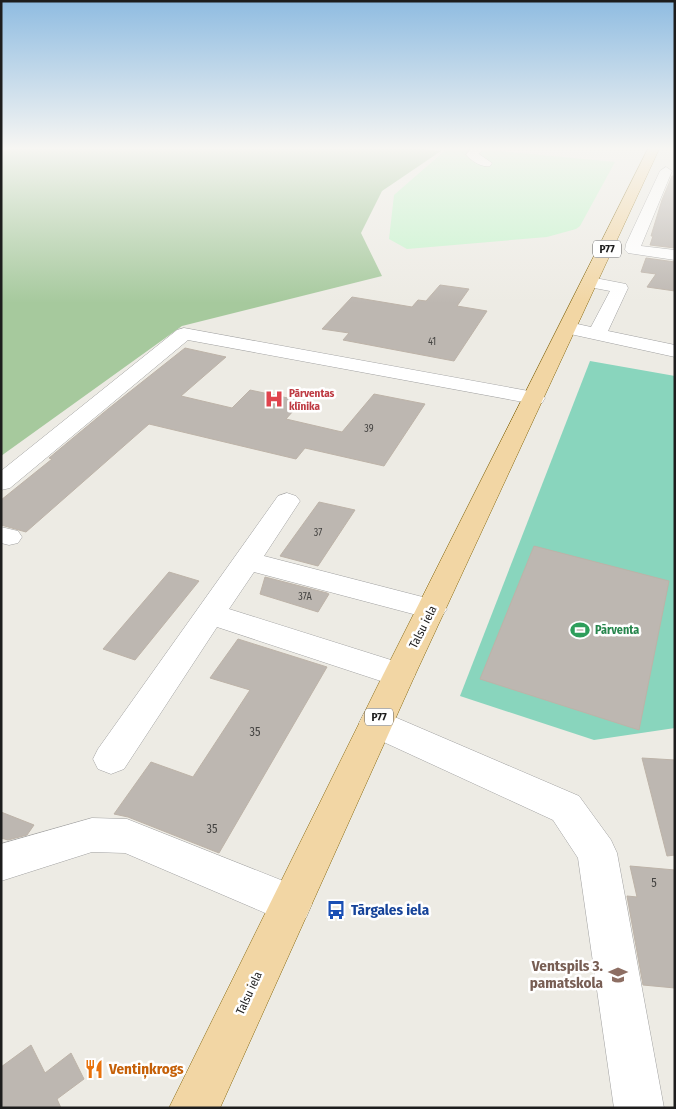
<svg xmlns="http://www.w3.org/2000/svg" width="676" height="1109" viewBox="0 0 676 1109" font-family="'Fira Sans Condensed',sans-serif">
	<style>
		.forest { fill: #a6c99d }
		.park { fill: #c5f4cc }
		.pitch { fill: #89d5bd }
		.building { fill: #bdb7b1; stroke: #bdb3a8 }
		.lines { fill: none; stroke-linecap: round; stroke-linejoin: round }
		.minor-casing { stroke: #a1a1a1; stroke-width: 1 }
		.major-casing { stroke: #88690f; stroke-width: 1 }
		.minor { fill: #fff; fill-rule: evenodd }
		.major { fill: #f2d6a4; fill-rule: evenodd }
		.labels { text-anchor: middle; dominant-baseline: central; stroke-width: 5; stroke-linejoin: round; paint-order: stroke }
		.number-label { font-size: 10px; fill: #454442 }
		.shield { fill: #fff; stroke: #616161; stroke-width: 1 }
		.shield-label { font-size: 11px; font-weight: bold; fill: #1d1d1d }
		.far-health-label { font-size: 11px; font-weight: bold; fill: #be3a42; stroke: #fff; text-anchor: start }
		.street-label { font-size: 12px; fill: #1d1d1d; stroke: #fff }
		.leisure-label { font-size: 12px; font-weight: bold; fill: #27864d; stroke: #fff; text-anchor: start }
		.near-number-label { font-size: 12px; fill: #454442 }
		.near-transit-label { font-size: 15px; font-weight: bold; fill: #164399; stroke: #fff; text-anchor: start }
		.near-education-label { font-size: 15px; font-weight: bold; fill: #785e54; stroke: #fff; text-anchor: end }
		.near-food-label { font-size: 15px; font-weight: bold; fill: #c56008; stroke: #fff; text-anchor: start }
	</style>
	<rect width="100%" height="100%" fill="#edebe4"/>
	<path class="forest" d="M18 147H410L441 151 382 191 361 233 382 276 182 326 1 456V150Z"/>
	<path class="park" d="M449 147H459L615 162 580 226 576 229 547 237 407 249 389 239 394 195Z"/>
	<path class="pitch" d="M590 361 675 376V728L594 740 460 696Z"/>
	<path class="building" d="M672 176H675V248L650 245 653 236H651L662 200Z
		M646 258 675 262V291L647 287 656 274 641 272Z
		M440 285 469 289 457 306 487 311 454 361 343 340 349 333 322 329 352 297 412 307 418 300 426 301Z
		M185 348 226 357 181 396 232 408 250 390 302 401 286 419 342 432 374 394 425 404 384 466 305 448 296 459 149 424 26 532 1 525V500L52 459 49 458 108 409Z
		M319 502 355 510 318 566 280 556Z
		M534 546 669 581 639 730 480 679Z
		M169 572 199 581 135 660 103 649Z
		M265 577 327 593 329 594 318 612 260 594Z
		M238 639 327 667 219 853 128 817 114 814 151 762 193 777 250 690 210 678Z
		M642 758 675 760V855L667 856Z
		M1 812 34 825 27 835 8 840 1 838Z
		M630 866 675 870V988L643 985 627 896 637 897Z
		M31 1045 45 1073 71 1053 84 1079 57 1099 61 1108H1V1067Z"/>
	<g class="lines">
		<g class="minor-casing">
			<path id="minor" d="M472 147H484L479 154 492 163 490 166C482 168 472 161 466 155Z
				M666 167 672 171 641 246 675 250V260L628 253 625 250 626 244 660 171Z
				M590 277 626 284 628 288 608 331 675 345V357L561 332 559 328 561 324 568 322 591 327 610 291 584 286 582 282 584 278Z
				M184 328 534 392 542 393 545 398 542 403 534 404 188 340 10 488 1 490V471L177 330Z
				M287 493 296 496 300 501 264 556 442 602 447 609 442 616 432 619 254 572 229 609 410 666 415 675 410 684 399 687 217 627 124 769 111 774 98 769 93 759 98 749 278 496Z
				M1 527 18 531 22 537 18 543 9 545 1 543Z
				M376 709 579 796 611 840 617 853 664 1108H614L578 858 553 820 364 733 359 723 364 713Z
				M92 818 127 819 306 890 312 904 306 918 291 924 125 853 92 852 1 881V844Z"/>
		</g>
		<g class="major-casing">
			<path id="major" d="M649 147H660L415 675 220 1108H169L383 675Z"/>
		</g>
		<use href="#minor" class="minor"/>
		<use href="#major" class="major"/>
	</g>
	<linearGradient id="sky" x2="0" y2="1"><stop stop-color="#8fbce1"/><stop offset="0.49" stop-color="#f7f6f3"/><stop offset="1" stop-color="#f7f6f3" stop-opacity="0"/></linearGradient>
	<rect width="676" height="303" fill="url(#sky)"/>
	<defs>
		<g id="hospital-bare" transform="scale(1.5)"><path d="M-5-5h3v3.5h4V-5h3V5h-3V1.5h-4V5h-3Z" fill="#e0444e" stroke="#fff" stroke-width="2.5" paint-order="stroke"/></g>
		<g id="stadium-bare" transform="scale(1.5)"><path d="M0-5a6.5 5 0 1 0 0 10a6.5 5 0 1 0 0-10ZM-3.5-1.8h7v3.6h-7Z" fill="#2e9e5b" stroke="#fff" stroke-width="2.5" paint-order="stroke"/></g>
		<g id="bus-bare" transform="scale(1.5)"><path d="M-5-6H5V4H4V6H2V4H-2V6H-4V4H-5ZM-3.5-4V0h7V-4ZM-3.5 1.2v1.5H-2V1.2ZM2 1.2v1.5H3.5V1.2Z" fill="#1a4fb4" stroke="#fff" stroke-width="2.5" paint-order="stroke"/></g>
		<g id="school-bare" transform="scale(1.5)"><path d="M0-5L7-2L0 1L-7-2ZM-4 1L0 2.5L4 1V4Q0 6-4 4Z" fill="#8d6e63" stroke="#fff" stroke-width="2.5" paint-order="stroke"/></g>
		<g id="restaurant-bare" transform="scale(1.5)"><path d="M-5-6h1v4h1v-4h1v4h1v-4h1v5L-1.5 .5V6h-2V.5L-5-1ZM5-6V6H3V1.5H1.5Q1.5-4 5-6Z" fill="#e8710a" stroke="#fff" stroke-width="2.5" paint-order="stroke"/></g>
	</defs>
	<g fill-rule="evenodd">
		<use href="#hospital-bare" x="274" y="399"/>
		<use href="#stadium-bare" x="580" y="630"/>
		<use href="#bus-bare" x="336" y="910"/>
		<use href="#school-bare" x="618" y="975"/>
		<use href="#restaurant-bare" x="94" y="1069"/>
	</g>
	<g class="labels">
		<g class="number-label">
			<text x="432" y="342">41</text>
			<text x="369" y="429">39</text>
			<text x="318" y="533">37</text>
			<text x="305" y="597">37A</text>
		</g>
		<g class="shield">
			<rect x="593" y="240.5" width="28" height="17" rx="4"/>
			<rect x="365" y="708.5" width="28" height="17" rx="4"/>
		</g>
		<g class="shield-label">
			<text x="607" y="249">P77</text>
			<text x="379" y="717">P77</text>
		</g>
		<g class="far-health-label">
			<text x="289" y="393">Pārventas<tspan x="289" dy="13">klīnika</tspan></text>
		</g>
		<g class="street-label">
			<text transform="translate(423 627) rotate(-63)">Talsu iela</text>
			<text transform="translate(249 993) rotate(-65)">Talsu iela</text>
		</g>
		<g class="leisure-label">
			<text x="595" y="630">Pārventa</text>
		</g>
		<g class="near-number-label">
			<text x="255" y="732">35</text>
			<text x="212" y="829">35</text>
			<text x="654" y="883">5</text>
		</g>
		<g class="near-transit-label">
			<text x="351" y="910">Tārgales iela</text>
		</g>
		<g class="near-education-label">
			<text x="603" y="966">Ventspils 3.<tspan x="603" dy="17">pamatskola</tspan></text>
		</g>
		<g class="near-food-label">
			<text x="109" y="1069">Ventiņkrogs</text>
		</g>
	</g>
	<rect width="676" height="1109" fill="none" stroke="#1d1d1d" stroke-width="5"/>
</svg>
